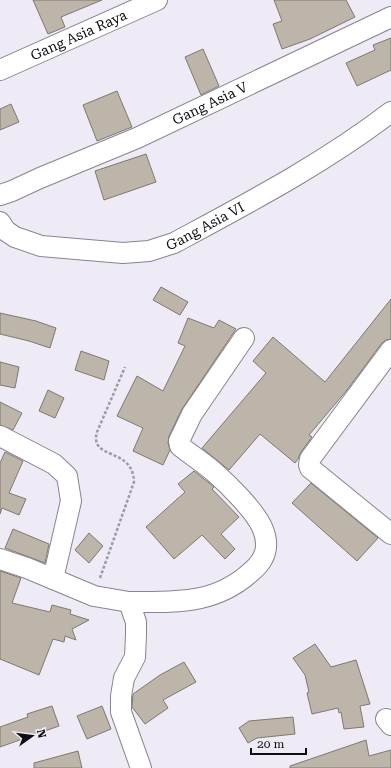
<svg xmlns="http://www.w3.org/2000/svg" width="391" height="768" viewBox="0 0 391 768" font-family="'Roboto Serif',serif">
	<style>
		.building { fill: #bdb5aa; stroke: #7f786e }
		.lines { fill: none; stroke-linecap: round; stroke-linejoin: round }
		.minor-casing { stroke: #888490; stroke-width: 22 }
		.path { stroke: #9e9ba4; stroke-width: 2.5; stroke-dasharray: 3 2; stroke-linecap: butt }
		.minor { stroke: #fff; stroke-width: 20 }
		.labels { text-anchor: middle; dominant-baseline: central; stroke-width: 3; stroke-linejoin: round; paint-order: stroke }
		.street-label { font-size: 14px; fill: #0e0d11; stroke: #eeebf7 }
	</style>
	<rect width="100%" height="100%" fill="#eeebf7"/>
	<path class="building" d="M33 0H102L61 17 65 27 48 34Z
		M274 0H346L355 17 310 39 282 49 273 24 282 21Z
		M391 38V70L357 86 346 63 375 50 373 45Z
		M203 49 219 86 201 95 185 57Z
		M117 91 132 127 97 141 83 105Z
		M11 104 19 122 0 130V109Z
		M146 154 156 182 104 200 95 171Z
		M161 287 188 302 180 315 153 300Z
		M391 299V339L386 340 382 343 347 390 309 435 312 437 301 452 298 459 295 463 260 434 229 470 202 448 266 373 253 361 273 337 325 382Z
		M0 313 36 321 56 328 50 348 29 341 0 334Z
		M188 318 214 328 219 320 236 329 182 409 169 436 168 443 170 450 163 465 133 451 143 428 117 416 137 376 163 391 185 346 178 343Z
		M81 351 109 361 104 380 75 370Z
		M0 362 19 367 15 388 0 385Z
		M48 390 64 398 55 418 39 411Z
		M0 402 22 413 13 430 0 425Z
		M5 452 23 461 9 493 26 499 19 515 2 508 0 514V463Z
		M194 471 214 487 212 489 239 517 221 534 235 549 225 559 202 535 174 559 146 527 185 492 178 484Z
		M311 483 378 538 357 561 292 503Z
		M13 529 49 544 45 563 5 548Z
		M89 533 103 546 89 563 75 550Z
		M0 571 21 578 12 603 50 612 52 605 71 610 70 614 89 620 72 629 76 640 65 636 64 642 53 639 39 675 0 659Z
		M315 644 331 667 356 660 370 704 360 706 364 727 344 729 341 712 339 713 338 708 312 714 307 693 309 692 305 675 293 658Z
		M184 662 196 682 163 700 168 708 145 724 132 707 133 694 160 675Z
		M52 706 59 726 0 747V727L28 717 27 714Z
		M102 706 111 729 87 739 77 716Z
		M293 717 295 734 257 738 248 743 239 728 249 721Z
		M366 740 369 756 391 750V768H290V766Z
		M78 751 82 768H34V763Z"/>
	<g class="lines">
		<g class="minor-casing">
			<g id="minor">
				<path id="s1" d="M0 70 157 0"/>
				<path id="s2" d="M0 195 12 191 40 178 137 138 391 17"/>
				<path id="s3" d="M0 222 6 231 15 237 41 246 123 253 149 251 174 243C250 202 323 164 391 112"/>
				<path d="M391 350 310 459 309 465 310 468 391 534"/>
				<path d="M0 436 54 464 67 476 71 501 53 579"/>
				<path d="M0 559 27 568 94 596 129 602 136 622V635L135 657 124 678 121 696V712L141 768"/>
				<path d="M129 602C176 602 215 605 252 571 266 559 270 545 262 527 254 510 229 485 214 472 204 463 191 455 180 446L179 441 192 414 244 338"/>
				<path d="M386 719 391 725"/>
			</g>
		</g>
		<path class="path" d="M100 578 134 482C133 446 89 461 97 432L125 367"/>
		<use href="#minor" class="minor"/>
	</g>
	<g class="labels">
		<g class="street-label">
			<text stroke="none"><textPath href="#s1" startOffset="86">Gang Asia Raya</textPath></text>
			<text stroke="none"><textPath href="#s2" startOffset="229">Gang Asia V</textPath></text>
			<text stroke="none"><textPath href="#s3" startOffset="219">Gang Asia VI</textPath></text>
		</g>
	</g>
	<g transform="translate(32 736) rotate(76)" stroke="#eeebf7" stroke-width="3" paint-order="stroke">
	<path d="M0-3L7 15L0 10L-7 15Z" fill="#0e0d11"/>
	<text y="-6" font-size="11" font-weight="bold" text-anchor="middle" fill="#0e0d11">N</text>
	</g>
	<path d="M251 748v6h55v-6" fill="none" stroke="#0e0d11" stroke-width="2"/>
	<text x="257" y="748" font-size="12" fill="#0e0d11" stroke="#eeebf7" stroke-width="3" paint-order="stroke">20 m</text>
</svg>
